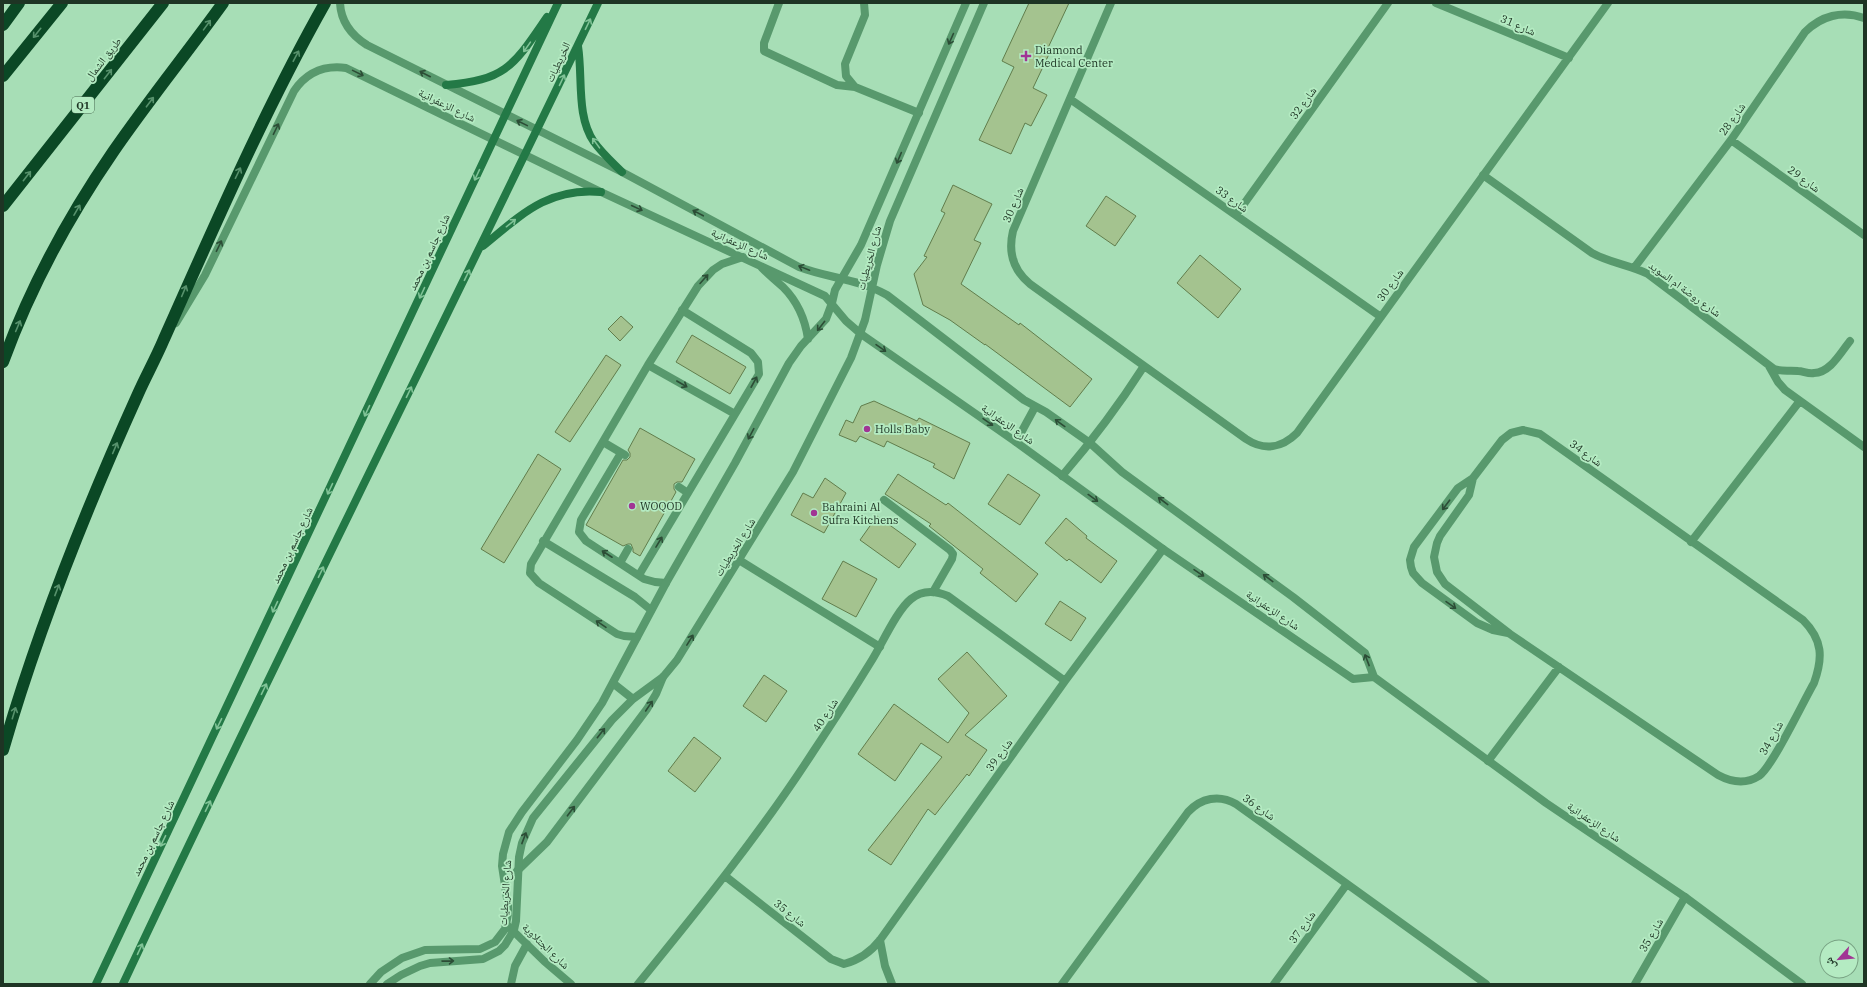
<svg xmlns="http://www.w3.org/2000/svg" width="1867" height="987" viewBox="0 0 1867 987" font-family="'IBM Plex Serif','Noto Naskh Arabic',serif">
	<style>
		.building { fill: #a4c38f; stroke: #617d4c }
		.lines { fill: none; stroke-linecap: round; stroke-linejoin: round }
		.service { stroke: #58996d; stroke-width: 8 }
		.minor { stroke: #58996d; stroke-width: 8 }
		.tertiary { stroke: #58996d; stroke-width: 8 }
		.secondary { stroke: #237946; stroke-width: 8 }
		.motorway { stroke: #0b4825; stroke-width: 12 }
		.oneway { stroke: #81c397 }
		.oneway2 { stroke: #57916c }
		.oneway3 { stroke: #2c4d36 }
		.poi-dot { fill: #a13594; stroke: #b4ebc2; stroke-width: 1.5 }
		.labels { text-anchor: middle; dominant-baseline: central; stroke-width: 3.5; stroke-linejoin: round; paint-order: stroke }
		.shield { fill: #b4ebc2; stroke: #4b6b53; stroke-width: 1 }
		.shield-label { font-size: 10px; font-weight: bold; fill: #1e3424 }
		.street-label { font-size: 11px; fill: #1e3424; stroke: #b4ebc2 }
		.poi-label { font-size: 11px; fill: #1e3424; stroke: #b4ebc2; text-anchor: start }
	</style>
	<rect width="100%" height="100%" fill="#a7deb6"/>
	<path class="building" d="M1029 3H1069L1047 50 1050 52 1033 88 1047 95 1031 126 1025 123 1011 154 979 140 1014 67 1002 61Z
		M953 185 992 204 974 240 981 243 961 284 1019 325 1020 323 1092 379 1070 407 985 344V345L950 320 923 305 914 274 927 257 924 256 945 213 941 211Z
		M1106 196 1136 216 1115 246 1086 226Z
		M1200 255 1241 289 1218 318 1177 283Z
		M621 316 633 327 620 341 608 329Z
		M692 335 746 367 730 394 676 362Z
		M606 355 621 365 570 442 555 432Z
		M874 401 917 421 919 418 970 443 954 479 933 467 935 464 887 441 884 447 860 436 856 442 839 435 846 420 853 423 861 406Z
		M640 428 695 459 682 482H677L674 484V489L676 492 640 556 633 552V549L631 544H628L623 546 586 525 623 460H627L630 457V453L628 450Z
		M538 454 561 469 504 563 481 549Z
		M898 474 946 505 948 503 1038 574 1016 602 980 573 983 569 929 526 931 524 885 494Z
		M1008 474 1040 495 1020 525 988 504Z
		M825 478 846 493 824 533 791 515 803 493 813 498Z
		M877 516 916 544 899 568 860 540Z
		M1066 518 1087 536 1086 538 1117 561 1101 583 1069 559 1067 561 1045 543Z
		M843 561 877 579 856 617 822 599Z
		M1060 601 1086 618 1071 641 1045 624Z
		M967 652 1007 696 965 735 987 750 969 776 967 774 935 815 928 809 891 865 868 850 942 757 921 743 895 781 858 754 894 704 948 743 969 713 938 679Z
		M764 675 787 691 766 722 743 706Z
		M694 737 721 758 695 792 668 771Z"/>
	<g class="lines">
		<path class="service" d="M779 3 764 43V51L837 85 855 87
			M864 3 865 15 845 64 846 76 855 87 919 113
			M648 365 735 414
			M603 442 625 455
			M1016 442 1035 407
			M621 453 581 520 579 532 586 541 644 579 655 582 666 583
			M679 487 688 493
			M884 500 950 550 953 554 952 559 933 592
			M543 541 635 597 651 610
			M739 560 880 647
			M620 563 628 549
			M639 575 759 374 758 362 751 353 682 310
			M637 637 624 636 617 634 539 583 530 573 531 564 648 365 698 286 713 270 722 264 743 257
			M517 871 547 842 647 709 656 694 663 677"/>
		<path class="minor" d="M1111 3 1013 231C1008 252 1013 270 1030 284L1246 439C1264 451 1282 448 1297 433L1608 3
			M1436 3 1569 58
			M1070 99 1381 317
			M1731 140 1864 235
			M1483 175 1592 253C1610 263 1630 265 1648 274L1774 369C1782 372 1789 370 1798 371 1803 371 1808 374 1814 373 1830 373 1841 352 1850 341
			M1236 215 1388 3
			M1634 268 1731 140 1805 32C1821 16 1842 10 1864 18
			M1769 366 1778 382 1785 390 1864 447
			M1523 430 1540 434 1803 620C1823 640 1823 658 1814 683 1803 702 1773 766 1759 776 1745 785 1731 782 1718 775L1510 634 1445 584 1437 572 1434 557 1437 543 1440 536 1469 495 1473 478 1502 440 1511 433Z
			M1062 476C1092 441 1119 405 1144 366
			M1473 478 1458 488 1414 547 1410 560 1411 567 1413 573 1422 583 1477 623 1493 630 1508 633
			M1691 542 1799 402
			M1488 761 1559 667
			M725 876 831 959 844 964C859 960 870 953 880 940L1065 681 1163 549
			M506 924 544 961 571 984
			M880 940 885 966 892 984
			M511 984 515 966 527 944
			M638 984C699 909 760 834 813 752 833 722 853 691 872 660 882 644 897 610 911 599 922 590 936 591 948 596L1065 681
			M1062 984 1188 812C1201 798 1219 794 1236 804L1486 984
			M1274 984 1347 884
			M1635 984 1685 897"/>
		<path class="tertiary" d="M762 268C769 275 776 281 783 287 798 302 805 318 808 339
			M176 323 205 275 294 91C307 72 324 65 346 68L601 192 825 296 846 321 861 334 1016 442 1163 549 1353 679 1374 677 1365 653 1293 597 1122 472 1090 443 1046 412 1024 400 887 295C859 279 828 278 799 267L622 172 367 45C351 35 341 22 340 3
			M1374 677 1546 803 1685 897 1802 984
			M614 684 633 699
			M370 984 381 972 402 958 425 950 480 949 495 942 505 929 508 914V905L502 866 503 854 509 832 522 812 577 740 602 703 666 583 735 463 789 363 801 346 826 319 832 303 835 290 861 245 966 3
			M387 984 401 975 420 966 430 963 483 959 499 951 505 945 514 930 516 921 519 857 522 843 533 818 612 720 633 699 663 677 677 660 793 472 851 358 865 320 877 265 890 221 984 3"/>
		<path class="secondary" d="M578 46C583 78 576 116 594 142 602 153 612 162 622 172
			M446 85C507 80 514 65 547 17
			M483 246C521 215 548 187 601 192
			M96 984 558 3
			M123 984C277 655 441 331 598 3"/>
		<path class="motorway" d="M3 25 19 3
			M3 76 62 3
			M3 206 163 3
			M3 362C30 288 69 216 113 152 148 101 187 53 223 3
			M3 750C38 629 86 509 138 394 146 376 156 358 164 339 215 225 264 111 325 3"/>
	</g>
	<defs><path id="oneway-shaft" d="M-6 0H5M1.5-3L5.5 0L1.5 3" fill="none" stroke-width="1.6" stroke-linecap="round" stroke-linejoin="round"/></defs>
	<g class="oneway">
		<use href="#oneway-shaft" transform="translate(588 24) rotate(-64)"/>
		<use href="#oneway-shaft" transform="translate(527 47) rotate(125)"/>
		<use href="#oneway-shaft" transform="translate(562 80) rotate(-65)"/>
		<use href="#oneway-shaft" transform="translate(596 143) rotate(-126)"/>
		<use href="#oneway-shaft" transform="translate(477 175) rotate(115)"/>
		<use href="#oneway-shaft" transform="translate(511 223) rotate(-39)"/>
		<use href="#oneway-shaft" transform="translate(467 275) rotate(-64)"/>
		<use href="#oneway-shaft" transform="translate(422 293) rotate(115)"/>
		<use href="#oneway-shaft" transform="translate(409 392) rotate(-64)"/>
		<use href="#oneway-shaft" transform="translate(367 411) rotate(115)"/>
		<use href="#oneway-shaft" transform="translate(330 489) rotate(115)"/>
		<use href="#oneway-shaft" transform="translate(321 572) rotate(-64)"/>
		<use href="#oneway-shaft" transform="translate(275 607) rotate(115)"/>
		<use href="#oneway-shaft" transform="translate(264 689) rotate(-64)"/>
		<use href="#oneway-shaft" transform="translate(219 724) rotate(116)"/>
		<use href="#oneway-shaft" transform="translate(208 806) rotate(-64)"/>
		<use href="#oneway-shaft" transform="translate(163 841) rotate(116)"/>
		<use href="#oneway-shaft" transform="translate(140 949) rotate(-65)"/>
	</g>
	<g class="oneway2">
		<use href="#oneway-shaft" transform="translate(207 25) rotate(-54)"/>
		<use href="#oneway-shaft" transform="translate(37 33) rotate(129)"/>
		<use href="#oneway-shaft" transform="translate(296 56) rotate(-62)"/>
		<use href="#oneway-shaft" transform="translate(108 74) rotate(-52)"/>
		<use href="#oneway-shaft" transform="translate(150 102) rotate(-53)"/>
		<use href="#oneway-shaft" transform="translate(238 173) rotate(-64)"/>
		<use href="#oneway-shaft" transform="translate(27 176) rotate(-52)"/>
		<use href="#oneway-shaft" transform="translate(77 210) rotate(-60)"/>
		<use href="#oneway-shaft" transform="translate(184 291) rotate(-67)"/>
		<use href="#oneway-shaft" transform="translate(18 326) rotate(-67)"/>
		<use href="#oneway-shaft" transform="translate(115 448) rotate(-67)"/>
		<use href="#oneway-shaft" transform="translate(57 590) rotate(-69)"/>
		<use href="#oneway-shaft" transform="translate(14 713) rotate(-73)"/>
	</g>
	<g class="oneway3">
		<use href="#oneway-shaft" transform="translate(951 39) rotate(114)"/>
		<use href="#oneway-shaft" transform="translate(358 73) rotate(26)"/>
		<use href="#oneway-shaft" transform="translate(425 74) rotate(-153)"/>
		<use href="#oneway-shaft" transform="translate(522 123) rotate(-154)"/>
		<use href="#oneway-shaft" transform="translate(276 129) rotate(-64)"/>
		<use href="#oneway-shaft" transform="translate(899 158) rotate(113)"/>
		<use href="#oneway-shaft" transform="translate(637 208) rotate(25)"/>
		<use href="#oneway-shaft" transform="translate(698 213) rotate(-152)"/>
		<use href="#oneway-shaft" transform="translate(219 246) rotate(-64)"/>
		<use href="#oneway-shaft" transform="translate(804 268) rotate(-158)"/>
		<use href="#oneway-shaft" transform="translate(704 279) rotate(-48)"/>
		<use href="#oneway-shaft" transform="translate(821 326) rotate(128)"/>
		<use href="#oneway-shaft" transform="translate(881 348) rotate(35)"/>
		<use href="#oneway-shaft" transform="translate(754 382) rotate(-61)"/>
		<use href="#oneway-shaft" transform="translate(682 384) rotate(30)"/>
		<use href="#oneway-shaft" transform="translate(988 422) rotate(35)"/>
		<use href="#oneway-shaft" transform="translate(1060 423) rotate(-144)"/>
		<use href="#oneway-shaft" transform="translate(751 434) rotate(118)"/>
		<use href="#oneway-shaft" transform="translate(1093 498) rotate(36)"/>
		<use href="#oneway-shaft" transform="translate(1163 501) rotate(-143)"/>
		<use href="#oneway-shaft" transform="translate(1446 505) rotate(127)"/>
		<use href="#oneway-shaft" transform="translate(659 542) rotate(-59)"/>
		<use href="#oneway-shaft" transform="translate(607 554) rotate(-147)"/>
		<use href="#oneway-shaft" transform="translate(1199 573) rotate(34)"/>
		<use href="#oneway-shaft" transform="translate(1268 578) rotate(-143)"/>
		<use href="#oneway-shaft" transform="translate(1451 605) rotate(35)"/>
		<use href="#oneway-shaft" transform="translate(601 624) rotate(-146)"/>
		<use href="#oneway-shaft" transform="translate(690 640) rotate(-58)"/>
		<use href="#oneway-shaft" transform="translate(1367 660) rotate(-111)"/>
		<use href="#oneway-shaft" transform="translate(649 706) rotate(-56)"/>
		<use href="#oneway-shaft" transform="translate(601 733) rotate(-52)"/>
		<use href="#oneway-shaft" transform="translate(571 811) rotate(-53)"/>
		<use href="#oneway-shaft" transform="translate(524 838) rotate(-69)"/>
		<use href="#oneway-shaft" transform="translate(448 961) rotate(-1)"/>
	</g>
	<g class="poi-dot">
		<path d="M1024 50h4v4h4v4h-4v4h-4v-4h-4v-4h4z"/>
		<circle cx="867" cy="429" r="4"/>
		<circle cx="632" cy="506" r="4"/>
		<circle cx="814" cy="513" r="4"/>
	</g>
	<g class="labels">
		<rect class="shield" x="72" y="97" width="22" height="16" rx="3"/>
		<g class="shield-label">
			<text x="83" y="105">Q1</text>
		</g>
		<g class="street-label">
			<text transform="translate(1518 25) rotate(23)">شارع 31</text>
			<text transform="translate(103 59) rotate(-52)">طريق الشمال</text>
			<text transform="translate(558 62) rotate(-65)">الخريطيات</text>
			<text transform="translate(1303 103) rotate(-54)">شارع 32</text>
			<text transform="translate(447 105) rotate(26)">شارع الزعفرانية</text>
			<text transform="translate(1732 119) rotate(-55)">شارع 28</text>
			<text transform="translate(1804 179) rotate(36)">شارع 29</text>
			<text transform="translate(1232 199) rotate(35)">شارع 33</text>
			<text transform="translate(1013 205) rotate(-67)">شارع 30</text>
			<text transform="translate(740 244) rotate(24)">شارع الزعفرانية</text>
			<text transform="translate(429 252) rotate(-65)">شارع جاسم بن محمد</text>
			<text transform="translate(869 258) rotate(-75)">شارع الخريطيات</text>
			<text transform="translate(1390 285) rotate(-54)">شارع 30</text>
			<text transform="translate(1685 289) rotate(36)">شارع روضة ام السويد</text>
			<text transform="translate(1008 424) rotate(35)">شارع الزعفرانية</text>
			<text transform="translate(1586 453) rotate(36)">شارع 34</text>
			<text transform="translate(292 545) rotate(-65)">شارع جاسم بن محمد</text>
			<text transform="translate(735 547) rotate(-58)">شارع الخريطيات</text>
			<text transform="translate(1273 610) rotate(34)">شارع الزعفرانية</text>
			<text transform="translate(825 715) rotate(-57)">شارع 40</text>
			<text transform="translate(1771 738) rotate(-61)">شارع 34</text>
			<text transform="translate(999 755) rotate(-54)">شارع 39</text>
			<text transform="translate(1259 807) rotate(35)">شارع 36</text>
			<text transform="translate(1594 822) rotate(34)">شارع الزعفرانية</text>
			<text transform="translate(153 838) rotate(-64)">شارع جاسم بن محمد</text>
			<text transform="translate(505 893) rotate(-86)">شارع الخريطيات</text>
			<text transform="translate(790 913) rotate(38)">شارع 35</text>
			<text transform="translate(1302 927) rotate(-54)">شارع 37</text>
			<text transform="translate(1651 935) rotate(-60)">شارع 35</text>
			<text transform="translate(546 946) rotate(44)">شارع الجتلاوية</text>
		</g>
		<g class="poi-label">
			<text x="1035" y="50">Diamond<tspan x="1035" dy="13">Medical Center</tspan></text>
			<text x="875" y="429">Holls Baby</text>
			<text x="640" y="506">WOQOD</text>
			<text x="822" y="507">Bahraini Al<tspan x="822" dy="13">Sufra Kitchens</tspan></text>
		</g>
	</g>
	<rect width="1867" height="987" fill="none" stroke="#1e3424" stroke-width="8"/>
	<g transform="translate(1839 959) rotate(243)"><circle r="19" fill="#b4ebc2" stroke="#78a283"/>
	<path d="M0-3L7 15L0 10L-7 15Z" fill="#a13594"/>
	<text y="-6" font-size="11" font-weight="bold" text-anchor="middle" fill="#1e3424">ش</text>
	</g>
</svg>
